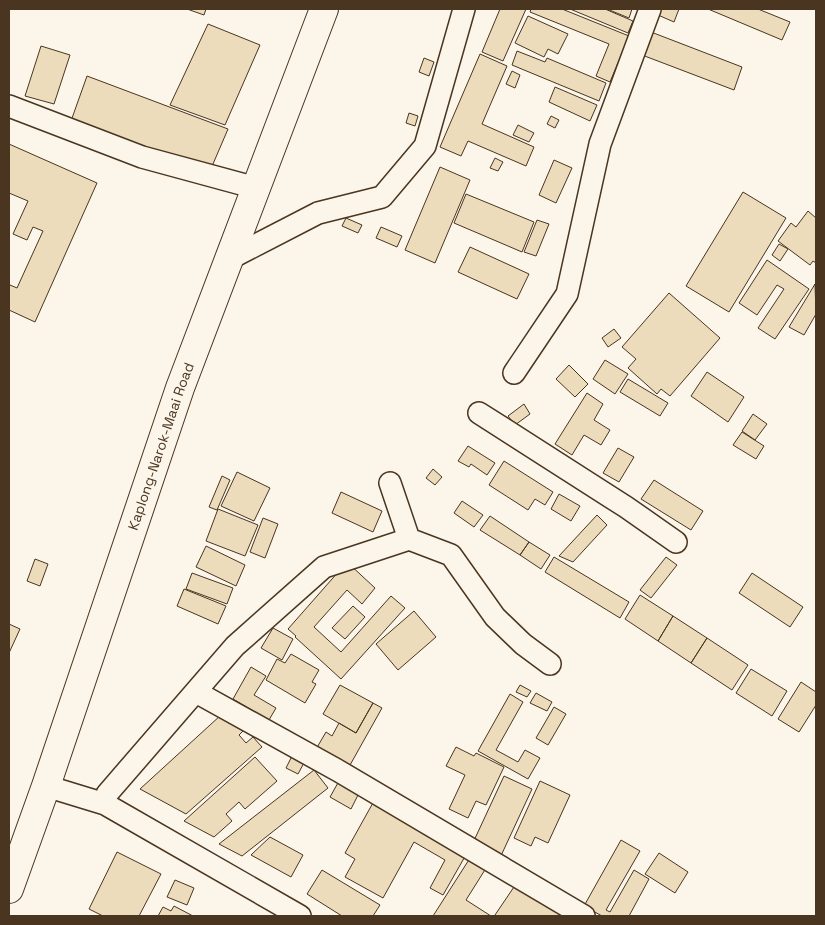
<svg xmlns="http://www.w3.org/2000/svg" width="825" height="925" viewBox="0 0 825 925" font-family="'Space Grotesk',sans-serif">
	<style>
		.building { fill: #ecdcbc; stroke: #4a3520 }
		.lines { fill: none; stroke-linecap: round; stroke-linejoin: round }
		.minor-casing { stroke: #4a3520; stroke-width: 24 }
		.trunk-casing { stroke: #4a3520; stroke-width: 30 }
		.minor { stroke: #fbf6e9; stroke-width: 21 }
		.trunk { stroke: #fbf6e9; stroke-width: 28 }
		.labels { text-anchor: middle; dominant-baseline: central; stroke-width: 4; stroke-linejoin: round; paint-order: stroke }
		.street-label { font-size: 14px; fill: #4a3520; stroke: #fbf6e9 }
	</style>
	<rect width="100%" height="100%" fill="#fbf6e9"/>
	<path class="building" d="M187 9H206L204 15Z
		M500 9H526L503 61 482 52Z
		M531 9H562L629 36 610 82 596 76 609 44 530 12Z
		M570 9H605L633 21 628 33Z
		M607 9H632L629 18Z
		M661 9H679L674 22 658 15Z
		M708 9H758L790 22 782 40Z
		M528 16 568 34 558 54 548 49 544 57 515 43Z
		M208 24 260 45 225 125 170 105Z
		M651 32 742 67 734 90 642 55Z
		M41 46 70 55 54 104 25 96Z
		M517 51 545 62 547 58 606 83 599 101 512 65Z
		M480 54 507 66 482 124 534 147 526 166 468 141 461 156 440 147Z
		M424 58 434 62 429 76 419 72Z
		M512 71 520 75 515 88 506 84Z
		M87 76 228 129 210 171 71 121Z
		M555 87 597 105 590 121 549 102Z
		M409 113 418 116 415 126 406 123Z
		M551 116 559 120 555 128 547 124Z
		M518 125 534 133 529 142 513 135Z
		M9 144 97 183 35 322 9 310V288L10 285 17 288 43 231 33 227 27 240 13 234 28 201 9 193Z
		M495 158 503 162 498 171 490 168Z
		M554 160 572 168 556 203 539 195Z
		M440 167 470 180 435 263 405 250Z
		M743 192 786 218 729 312 686 286Z
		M466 194 534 222 522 252 454 223Z
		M808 211 816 218V263L813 261 810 265 778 241 791 223 796 227Z
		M346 218 362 225 358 233 342 226Z
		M537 220 549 224 536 256 524 252Z
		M381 227 402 236 397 247 376 238Z
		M779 244 788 249 780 261 772 255Z
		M470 247 529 274 517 299 458 272Z
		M767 260 809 289 775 339 758 328 784 289 777 285 757 315 739 303Z
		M815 284 816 314 804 335 789 327Z
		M669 293 720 338 670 396 661 389 657 394 628 368 636 359 622 347Z
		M614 329 621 338 608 347 602 338Z
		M605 360 628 374 615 394 593 379Z
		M569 365 588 384 575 397 556 379Z
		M707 372 744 397 728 422 691 396Z
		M628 379 668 403 660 416 620 392Z
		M587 393 603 404 594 420 610 430 601 445 584 435 572 455 555 444Z
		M524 404 530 414 515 425 508 416Z
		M753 414 767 424 755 440 742 431Z
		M742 432 764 446 756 459 733 445Z
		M468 446 495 463 487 475 471 464 469 467 458 461Z
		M618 448 634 457 619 482 603 473Z
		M504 461 553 492 545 505 535 499 528 510 489 485Z
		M433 469 442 477 435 485 426 478Z
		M237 472 270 488 254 521 221 506Z
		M222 476 230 480 217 510 209 507Z
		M654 480 703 511 691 530 641 499Z
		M341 492 382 511 373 532 332 513Z
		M559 494 580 506 571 521 551 509Z
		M462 501 483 515 474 527 454 513Z
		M218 509 258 525 245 556 206 541Z
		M597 515 607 525 573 562 559 556Z
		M490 516 529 542 520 555 480 530Z
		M263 518 278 524 265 558 250 552Z
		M529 542 550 555 541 569 520 555Z
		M206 546 245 565 236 586 196 567Z
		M554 557 629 602 620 618 545 572Z
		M666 557 677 565 651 598 640 590Z
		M35 559 48 564 40 586 27 581Z
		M347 562 375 588 362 604 347 590 314 627 341 652 391 596 405 608 341 679 295 637 296 636 288 629Z
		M192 573 233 588 227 604 186 589Z
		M752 573 803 607 790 627 739 593Z
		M184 589 226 606 218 624 177 606Z
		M640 595 673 616 658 641 625 619Z
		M353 606 365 617 345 639 332 628Z
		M414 611 436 637 398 670 376 644Z
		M673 616 707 638 691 663 658 641Z
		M9 624 20 629 9 653Z
		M273 628 293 639 282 660 261 648Z
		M707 638 748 665 732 690 691 663Z
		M291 654 319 670 312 682 316 684 305 703 266 680 277 659 285 663Z
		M251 667 266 676 254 695 276 708 269 720 233 699Z
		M751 669 787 691 772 716 736 693Z
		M801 682 816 692V705L799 732 778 719Z
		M340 685 373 703 356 733 323 714Z
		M520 685 531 691 527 697 516 692Z
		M536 693 552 702 547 711 530 703Z
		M510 694 523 702 496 750 518 762 525 750 540 758 528 779 478 751Z
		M373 703 382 708 345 774 312 756 326 732 332 736 339 723 356 733Z
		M554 707 566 714 548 745 536 738Z
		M221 715 246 728 239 735 246 743 253 737 262 747 186 814 140 789Z
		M456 747 474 756 476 753 504 767 486 805 476 801 468 818 449 809 465 775 446 766Z
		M293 754 305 761 298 774 286 768Z
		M255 757 277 781 245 809 239 802 226 814 232 821 214 837 184 821Z
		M314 770 328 788 242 856 219 844Z
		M504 776 532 789 499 860 471 847Z
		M339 781 359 793 351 809 330 797Z
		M540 781 570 795 548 843 535 837 531 846 514 838Z
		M374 801 467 853 443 895 430 888 445 860 414 842 383 898 345 877 355 859 345 853Z
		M270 837 303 855 291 877 251 855Z
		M621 840 640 851 606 910 610 912 634 870 649 879 629 916H602L584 906Z
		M117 852 161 874 139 916H103L89 909Z
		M659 853 688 872 675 893 645 874Z
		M472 855 488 865 466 900 491 916H433Z
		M322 870 380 905 373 916H342L307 894Z
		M175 880 194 888 187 905 167 897Z
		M518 881 571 916H497L495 915Z
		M174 906 193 916H158L163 907 171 911Z"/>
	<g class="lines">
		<g class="minor-casing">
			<path id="minor" d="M9 106 142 157 256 188
				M229 259 318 213 382 197 425 146 464 9
				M514 373 567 294 600 144 650 9
				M479 413 626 507 676 542
				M390 483 409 539 451 555 495 617 523 644 550 664
				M196 692 337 770 584 916
				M46 786 105 804 300 916
				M105 804 107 794 235 646 324 567 409 539"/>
		</g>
		<g class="trunk-casing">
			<g id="trunk">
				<path id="s1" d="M9 889 46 786 180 388 324 9"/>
			</g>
		</g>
		<use href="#minor" class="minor"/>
		<use href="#trunk" class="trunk"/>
	</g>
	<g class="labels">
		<g class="street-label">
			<text stroke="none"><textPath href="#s1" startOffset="468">Kaplong-Narok-Maai Road</textPath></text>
		</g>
	</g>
	<rect width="825" height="925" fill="none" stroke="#4a3520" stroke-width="20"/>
</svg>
